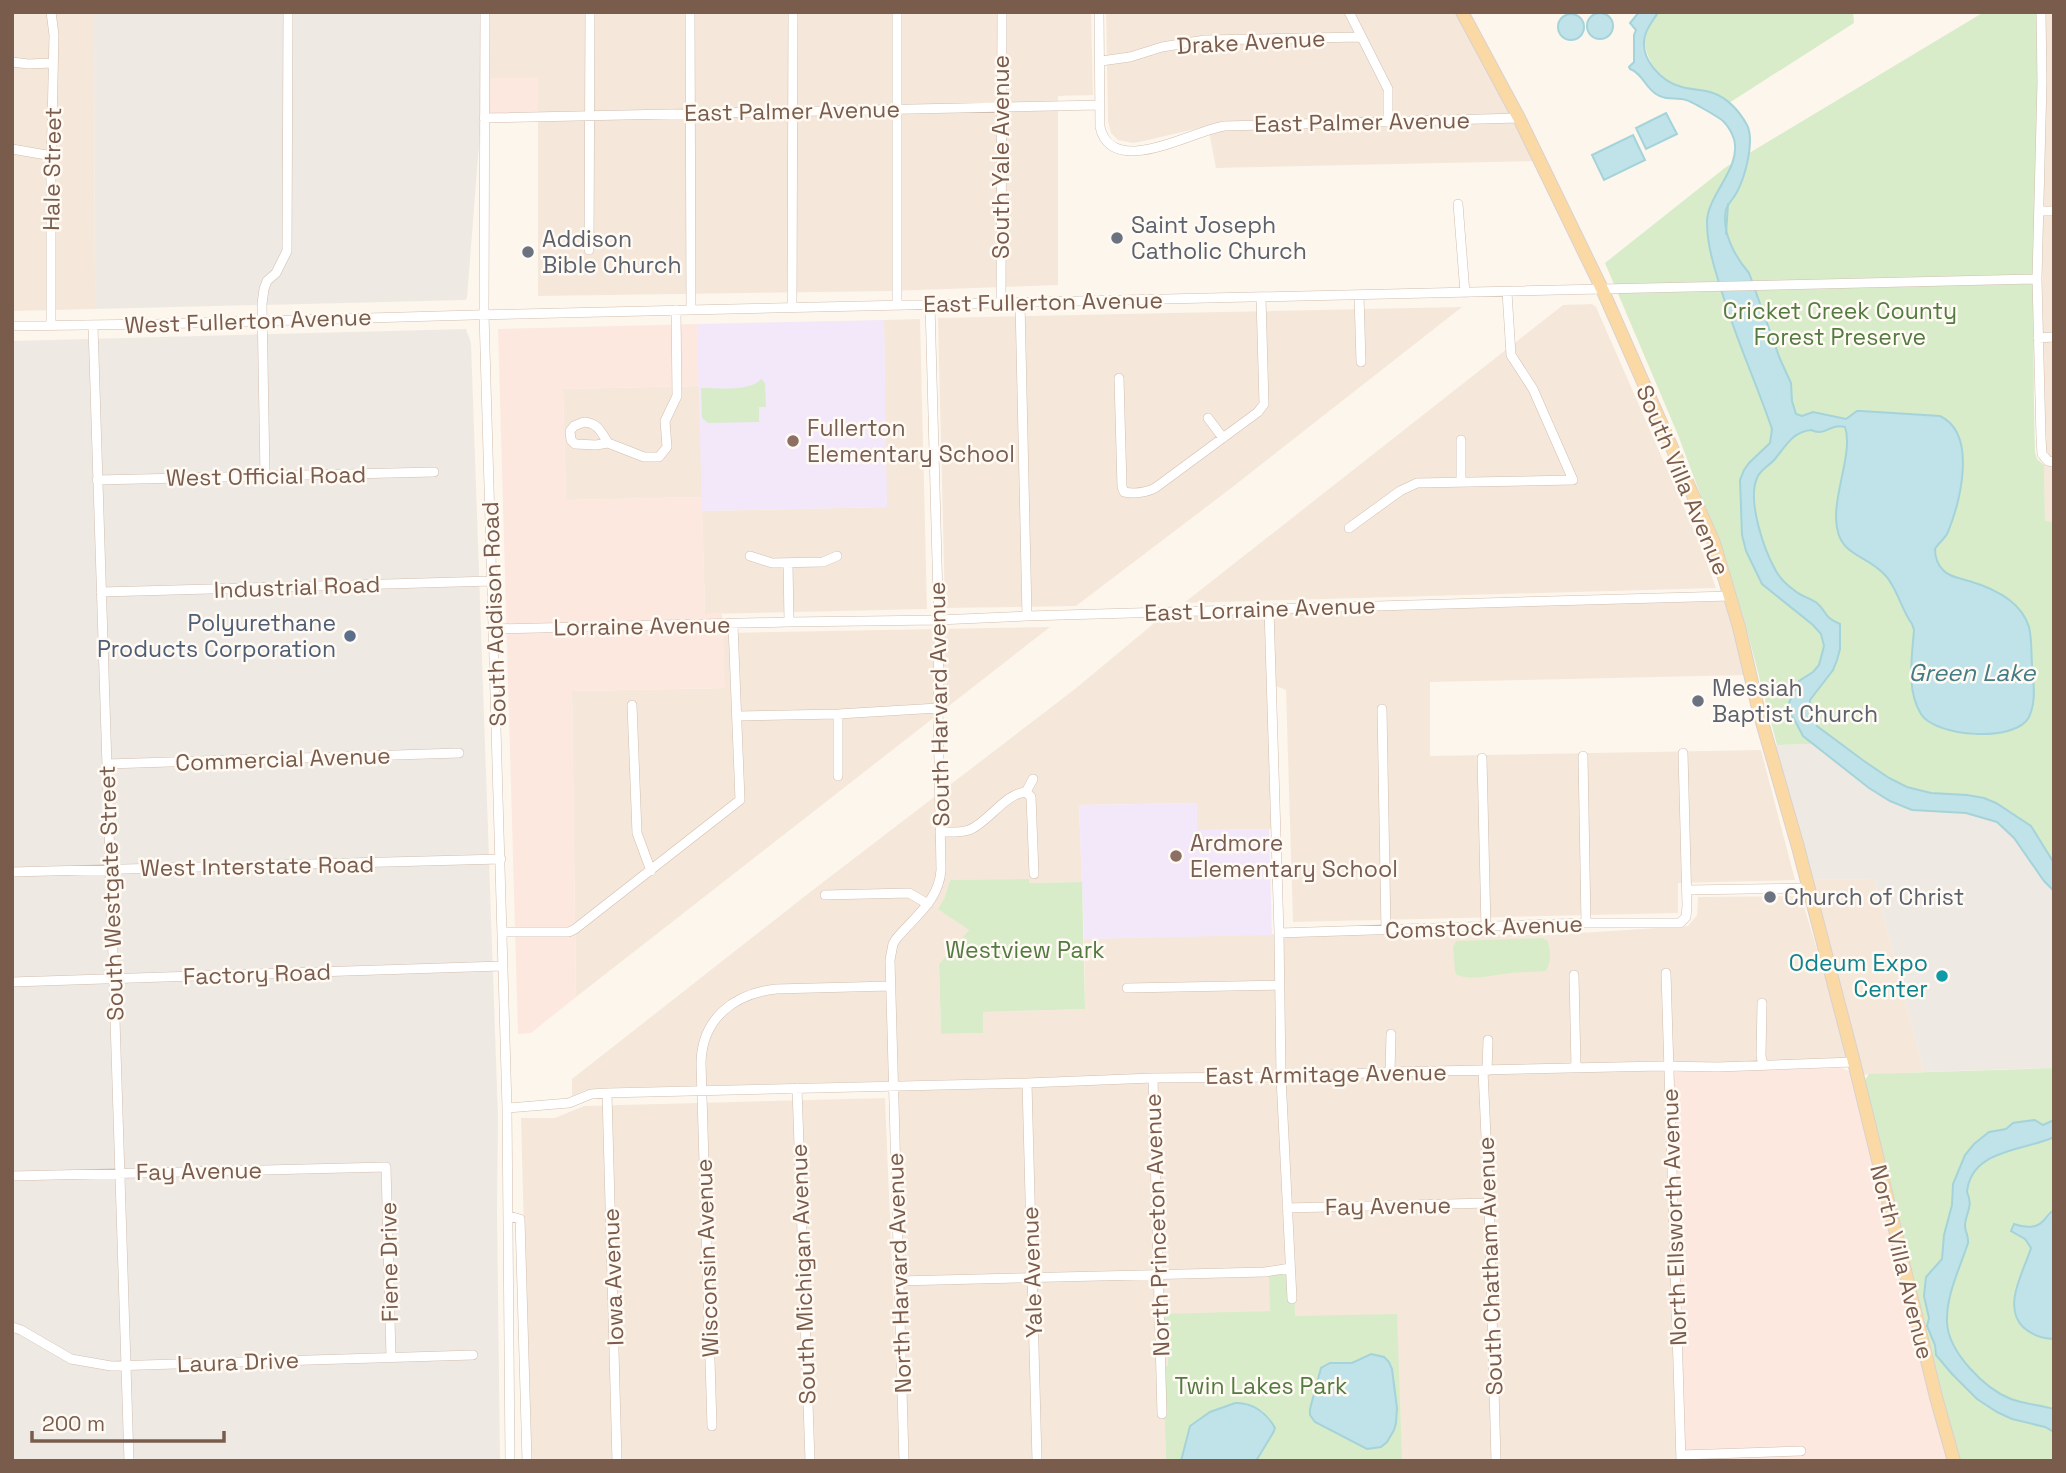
<svg xmlns="http://www.w3.org/2000/svg" width="2066" height="1473" viewBox="0 0 2066 1473" font-family="'Space Grotesk',sans-serif">
	<style>
		.residential { fill: #f5e8da }
		.commercial { fill: #fde8e0 }
		.industrial { fill: #efe9e4 }
		.education { fill: #f3e8fa }
		.green { fill: #d8ecc9 }
		.water { fill: #bfe3e8; stroke: #a5d3da; stroke-width: 2 }
		.lines { fill: none; stroke-linecap: round; stroke-linejoin: round }
		.stream { stroke: #a5d3da; stroke-width: 2 }
		.minor-casing { stroke: #d1beb0; stroke-width: 10 }
		.major-casing { stroke: #dad1cd; stroke-width: 14 }
		.minor { stroke: #fff; stroke-width: 9 }
		.major { stroke: #fbd9a5; stroke-width: 12 }
		.worship-dot { fill: #6b7280; stroke: #fffaf3; stroke-width: 2.5 }
		.education-dot { fill: #8d6e63; stroke: #fffaf3; stroke-width: 2.5 }
		.service-dot { fill: #5c6f8a; stroke: #fffaf3; stroke-width: 2.5 }
		.culture-dot { fill: #0f9aa8; stroke: #fffaf3; stroke-width: 2.5 }
		.labels { text-anchor: middle; dominant-baseline: central; stroke-width: 5; stroke-linejoin: round; paint-order: stroke }
		.street-label { font-size: 23px; fill: #7a5c4d; stroke: #fffaf3 }
		.worship-label { font-size: 23px; fill: #5b616d; stroke: #fffaf3; text-anchor: start }
		.park-label { font-size: 23px; fill: #537a41; stroke: #fffaf3 }
		.education-label { font-size: 23px; fill: #785e54; stroke: #fffaf3; text-anchor: start }
		.service-label { font-size: 23px; fill: #4e5e75; stroke: #fffaf3; text-anchor: end }
		.culture-label { font-size: 23px; fill: #0d838f; stroke: #fffaf3; text-anchor: end }
		.water-label { font-size: 24px; font-style: italic; fill: #437c86; stroke: #fffaf3 }
	</style>
	<rect width="100%" height="100%" fill="#fdf6ec"/>
	<path class="residential" d="M12 12H94L95 309 12 311Z
		M488 12H1091L1093 95 1058 96V285L891 291 538 296V78H487Z
		M1106 12H1457L1536 161 1216 168 1208 126 1144 141 1133 143 1118 140 1111 133 1108 121Z
		M2041 12H2054V522H2045L2043 432Z
		M1592 304 1596 307 1699 542 1716 588 1184 603 1563 305Z
		M1462 307 1230 489 1076 606 945 608 938 318Z
		M920 319 927 609 705 614 702 511 886 507 884 320Z
		M700 386 702 497 566 500 563 389Z
		M1728 598 1748 675 1430 682V756L1761 750 1795 880 1678 883V913L1293 922 1286 690 1276 686 1272 612Z
		M1267 612 1273 829 1197 830V803L1079 805 1082 882 1029 883V880H950L944 899 969 930 939 964 941 1034 983 1033 982 1012 1085 1009 1084 939 1277 934 1278 1075 984 1079 603 1088 586 1090 572 1096V1079L809 893 1075 689 1164 615Z
		M1050 627 576 997 572 691 724 688 723 633Z
		M1874 879 1924 1072 1859 1075 1807 880Z
		M1801 896 1850 1060 1284 1075 1281 934 1549 935 1688 926 1697 915 1698 897Z
		M1668 1068 1679 1461H1402L1295 1316 1284 1079Z
		M1280 1078 1289 1271 1270 1311 1166 1319 1168 1366 1163 1367 1166 1461H907L895 1087Z
		M885 1098 900 1461H530L521 1118H555L584 1106Z"/>
	<path class="commercial" d="M487 78H538V116L487 117Z
		M697 324 700 386 563 389 566 500 702 497 705 614H722L725 688 572 691 576 997 531 1033 518 1034 498 329Z
		M1841 1068 1849 1071 1953 1461H1683L1672 1072Z"/>
	<path class="industrial" d="M94 12H481V119L467 298 465 300 95 309Z
		M466 329 471 343 498 1117 497 1210 500 1461H12V341Z
		M1812 744 1869 788 1890 801 1912 810 1966 813 1997 822 2014 838 2044 881 2054 891V1068L1924 1072 1874 879 1807 880 1770 745Z"/>
	<path class="education" d="M884 320 887 507 702 511 697 324Z
		M1197 803V830L1269 829 1272 935 1084 939 1079 805Z"/>
	<path class="green" d="M1658 12H1853L1854 23 1729 103C1704 85 1669 94 1652 64 1639 40 1646 33 1658 12Z
		M1984 12H2040C2036 159 2031 305 2035 452L2037 459 2044 465 2045 521 2054 522V863L2031 826 2011 812 1984 798 1967 795 1931 793 1907 787 1889 778 1840 743 1777 745 1745 623 1728 568 1678 435 1605 263 1726 167Z
		M761 379 765 383 766 407H759V422L708 423 702 418 701 388C718 388 750 392 761 379Z
		M1029 879V883L1082 882 1085 1009 983 1012V1033L941 1034 939 964 969 930 938 909 944 899 950 880Z
		M1542 938 1548 941C1550 951 1552 964 1545 971 1533 972 1521 972 1510 973 1492 975 1475 981 1457 975L1455 972 1453 947 1456 941Z
		M2054 1068V1461H1960L1911 1280 1865 1080 1869 1074Z
		M1294 1271 1295 1316 1397 1314 1402 1461H1166L1163 1366H1168L1166 1320 1161 1319V1314L1270 1311 1269 1275Z"/>
	<path class="water" d="M1639 12H1658C1654 20 1647 27 1645 36 1639 58 1661 82 1682 87 1692 90 1703 89 1713 93 1728 98 1740 112 1747 125 1755 141 1745 177 1737 192 1734 198 1728 203 1726 210 1721 231 1735 257 1749 273L1780 359 1791 383 1792 401 1796 414 1802 416 1813 412 1846 419 1857 411H1861L1940 416C1978 434 1960 502 1948 532 1945 539 1938 543 1935 549 1935 557 1937 564 1943 570 1949 577 1960 578 1969 581 1993 588 2021 601 2029 627 2032 639 2031 652 2032 664 2033 682 2037 700 2029 717 2016 743 1935 737 1921 714 1906 690 1912 657 1914 630L1912 624C1901 609 1898 590 1886 576 1865 552 1837 558 1836 518 1835 490 1853 451 1845 427 1829 423 1826 437 1811 430 1792 432 1786 446 1775 459 1769 466 1760 470 1757 478 1747 501 1764 550 1776 571 1780 578 1787 585 1794 590 1800 596 1810 598 1817 603 1828 613 1823 617 1840 624V649L1837 660 1833 670 1810 700V708L1817 726 1864 761 1889 778 1907 787 1931 793 1967 795 1984 798 1996 803 2031 826 2054 863V891L2044 881 2014 838 1997 822 1966 813 1912 810 1890 801 1869 788 1803 736 1794 719 1789 712 1788 705 1799 681 1813 672 1819 665 1824 646 1821 634 1813 625 1762 584 1746 551 1742 535 1740 480 1744 470 1749 463 1770 443 1772 429C1756 382 1735 337 1721 289 1714 267 1707 245 1707 222 1707 195 1742 168 1734 139 1732 133 1727 125 1723 121 1720 118 1691 101 1686 100 1675 97 1666 101 1656 94 1645 87 1642 73 1630 69L1629 67 1634 62V35L1636 30 1630 23Z
		M1587 26a13 13 0 1 1 26 0a13 13 0 1 1-26 0Z
		M1558 27a13 13 0 1 1 26 0a13 13 0 1 1-26 0Z
		M1666 113 1677 134 1646 149 1636 128Z
		M1633 135 1645 160 1604 180 1592 155Z
		M2035 1120 2043 1125 2054 1120V1137C2024 1151 1971 1149 1967 1192 1974 1207 1965 1214 1965 1226 1965 1232 1969 1236 1968 1243 1960 1268 1946 1295 1947 1322 1948 1352 1985 1389 2011 1399 2024 1404 2040 1405 2054 1409V1432L2045 1427 2012 1419 1997 1412 1977 1399 1952 1374 1936 1355 1935 1345 1927 1326 1929 1318 1924 1296 1926 1277 1942 1259 1944 1235 1952 1205 1953 1184 1965 1155 1974 1144 1989 1132 2006 1129 2013 1123 2019 1122Z
		M2054 1210V1339C2042 1339 2032 1335 2023 1327 2002 1306 2024 1271 2031 1248L2025 1239 2011 1231 2014 1224C2022 1227 2035 1229 2042 1222 2047 1218 2047 1214 2054 1210Z
		M1371 1354 1384 1357 1389 1362 1392 1369 1397 1408 1396 1423 1394 1430 1387 1442 1381 1447 1367 1449 1315 1422 1310 1415V1409L1321 1368 1330 1363H1352Z
		M1235 1403C1252 1402 1267 1413 1275 1428L1273 1433 1256 1461H1181L1190 1426 1210 1412Z"/>
	<g class="lines">
		<path class="stream" d="M1726 234 1728 204"/>
		<g class="minor-casing">
			<path id="minor" d="M51 12 54 35 51 170V325
				M485 12 484 314 507 1108 510 1461
				M690 12 691 310
				M1099 12 1100 127C1112 179 1192 131 1224 126L1519 118
				M1349 12 1388 89V122
				M2041 12 2042 82 2037 279 2041 438 2042 454 2048 461 2054 462
				M1101 61 1130 57 1162 47 1205 40 1361 37
				M12 62 28 64 53 63
				M484 118 1100 105
				M12 149 52 156
				M1458 204 1465 293
				M2039 211H2054
				M589 250 590 12
				M1359 295 1361 362
				M1001 302 1002 12
				M1020 302 1027 616
				M897 305V12
				M792 307 793 12
				M93 325 129 1461
				M12 326 156 324 473 315 2037 279
				M2038 338 2054 337
				M1119 378 1122 487 1124 492C1135 494 1145 493 1155 488L1258 412 1264 404 1261 297
				M1208 418 1223 438
				M584 422C598 423 601 432 608 443L596 445 575 444 571 440 570 431 574 426Z
				M608 443 644 457H659L667 447 665 421 677 396 676 310
				M265 476 262 304 264 289 267 281 276 273 287 251 288 12
				M97 480 434 472
				M1461 482V440
				M1349 528 1400 491 1417 483 1573 480 1533 389 1511 355 1507 292
				M750 556 772 563 823 562 837 556
				M788 563 789 622
				M101 592 493 581
				M1269 609 1279 933 1281 1077 1292 1299
				M494 629 789 622 938 620 1027 616 1730 596
				M632 705 637 833 651 871
				M1382 709 1386 930
				M838 714V776
				M738 716 838 714 938 708
				M1583 756 1586 923
				M1482 758 1486 928
				M107 764 459 753
				M1026 792 1031 797 1034 874
				M1026 792 1033 779
				M940 832C949 832 960 833 969 830 988 823 1005 793 1026 792
				M12 872 501 859
				M1687 890 1808 888
				M825 895 909 893 928 904
				M502 932H569L575 929 740 800 733 625
				M1279 933 1586 923H1680L1686 917 1687 906 1683 753
				M1666 973 1681 1461
				M1574 975 1576 1068
				M12 982 502 966
				M1127 988 1280 985
				M1762 1003 1761 1056 1763 1065
				M1483 1071 1489 1203 1496 1461
				M1487 1071 1488 1040
				M1390 1072 1391 1034
				M1153 1078 1162 1414
				M1027 1083 1037 1461
				M797 1088 810 1461
				M607 1093 617 1461
				M507 1108 569 1103 591 1094 607 1093 1027 1083 1153 1078 1281 1077 1390 1072 1661 1066 1718 1067 1854 1062
				M12 1176 386 1167 391 1357
				M1287 1208 1489 1203
				M509 1216 520 1219 527 1461
				M899 1281 1265 1272 1290 1268
				M12 1327 21 1330 71 1359 111 1366 473 1355
				M712 1426 701 1063C702 1019 733 994 776 989L890 986
				M1681 1455 1801 1451
				M904 1461 890 960 893 944 896 939C914 917 939 901 941 870L938 708 939 635 930 304"/>
		</g>
		<g class="major-casing">
			<path id="major" d="M1462 12 1519 118 1602 289 1714 543 1739 627 1758 708 1798 847 1854 1062 1936 1397 1954 1461"/>
		</g>
		<use href="#minor" class="minor"/>
		<use href="#major" class="major"/>
	</g>
	<g class="worship-dot">
		<circle cx="1117" cy="238" r="7"/>
		<circle cx="528" cy="252" r="7"/>
		<circle cx="1698" cy="701" r="7"/>
		<circle cx="1770" cy="897" r="7"/>
	</g>
	<g class="education-dot">
		<circle cx="793" cy="441" r="7"/>
		<circle cx="1176" cy="856" r="7"/>
	</g>
	<circle class="service-dot" cx="350" cy="636" r="7"/>
	<circle class="culture-dot" cx="1942" cy="976" r="7"/>
	<g class="labels">
		<g class="street-label">
			<text transform="translate(1251 42) rotate(-3)">Drake Avenue</text>
			<text transform="translate(792 111) rotate(-1)">East Palmer Avenue</text>
			<text transform="translate(1362 122) rotate(-1)">East Palmer Avenue</text>
			<text transform="translate(1001 157) rotate(-90)">South Yale Avenue</text>
			<text transform="translate(52 169) rotate(-89)">Hale Street</text>
			<text transform="translate(1043 302) rotate(-1)">East Fullerton Avenue</text>
			<text transform="translate(248 321) rotate(-2)">West Fullerton Avenue</text>
			<text transform="translate(266 476) rotate(-1)">West Official Road</text>
			<text transform="translate(1683 480) rotate(67)">South Villa Avenue</text>
			<text transform="translate(297 587) rotate(-2)">Industrial Road</text>
			<text transform="translate(1260 609) rotate(-2)">East Lorraine Avenue</text>
			<text transform="translate(494 614) rotate(-92)">South Addison Road</text>
			<text transform="translate(642 626) rotate(-1)">Lorraine Avenue</text>
			<text transform="translate(939 704) rotate(-91)">South Harvard Avenue</text>
			<text transform="translate(283 759) rotate(-2)">Commercial Avenue</text>
			<text transform="translate(257 866) rotate(-1)">West Interstate Road</text>
			<text transform="translate(111 893) rotate(-92)">South Westgate Street</text>
			<text transform="translate(1484 927) rotate(-2)">Comstock Avenue</text>
			<text transform="translate(257 974) rotate(-2)">Factory Road</text>
			<text transform="translate(1326 1074) rotate(-1)">East Armitage Avenue</text>
			<text transform="translate(199 1171) rotate(-1)">Fay Avenue</text>
			<text transform="translate(1388 1206) rotate(-1)">Fay Avenue</text>
			<text transform="translate(1674 1217) rotate(-92)">North Ellsworth Avenue</text>
			<text transform="translate(1157 1225) rotate(-92)">North Princeton Avenue</text>
			<text transform="translate(707 1258) rotate(-92)">Wisconsin Avenue</text>
			<text transform="translate(389 1262) rotate(-91)">Fiene Drive</text>
			<text transform="translate(1902 1262) rotate(76)">North Villa Avenue</text>
			<text transform="translate(1490 1266) rotate(-92)">South Chatham Avenue</text>
			<text transform="translate(1032 1272) rotate(-92)">Yale Avenue</text>
			<text transform="translate(899 1273) rotate(-92)">North Harvard Avenue</text>
			<text transform="translate(803 1274) rotate(-92)">South Michigan Avenue</text>
			<text transform="translate(613 1277) rotate(-92)">Iowa Avenue</text>
			<text transform="translate(238 1362) rotate(-2)">Laura Drive</text>
		</g>
		<g class="worship-label">
			<text x="1131" y="225">Saint Joseph<tspan x="1131" dy="26">Catholic Church</tspan></text>
			<text x="542" y="239">Addison<tspan x="542" dy="26">Bible Church</tspan></text>
			<text x="1712" y="688">Messiah<tspan x="1712" dy="26">Baptist Church</tspan></text>
			<text x="1784" y="897">Church of Christ</text>
		</g>
		<g class="park-label">
			<text x="1840" y="311">Cricket Creek County<tspan x="1840" dy="26">Forest Preserve</tspan></text>
			<text x="1025" y="950">Westview Park</text>
			<text x="1261" y="1386">Twin Lakes Park</text>
		</g>
		<g class="education-label">
			<text x="807" y="428">Fullerton<tspan x="807" dy="26">Elementary School</tspan></text>
			<text x="1190" y="843">Ardmore<tspan x="1190" dy="26">Elementary School</tspan></text>
		</g>
		<g class="service-label">
			<text x="336" y="623">Polyurethane<tspan x="336" dy="26">Products Corporation</tspan></text>
		</g>
		<g class="culture-label">
			<text x="1928" y="963">Odeum Expo<tspan x="1928" dy="26">Center</tspan></text>
		</g>
		<g class="water-label">
			<text x="1972" y="672">Green Lake</text>
		</g>
	</g>
	<rect width="2066" height="1473" fill="none" stroke="#7a5c4d" stroke-width="28"/>
	<path d="M32 1431v10h192v-10" fill="none" stroke="#7a5c4d" stroke-width="3.5"/>
	<text x="42" y="1431" font-size="21" fill="#7a5c4d" stroke="#fffaf3" stroke-width="5" paint-order="stroke">200 m</text>
</svg>
